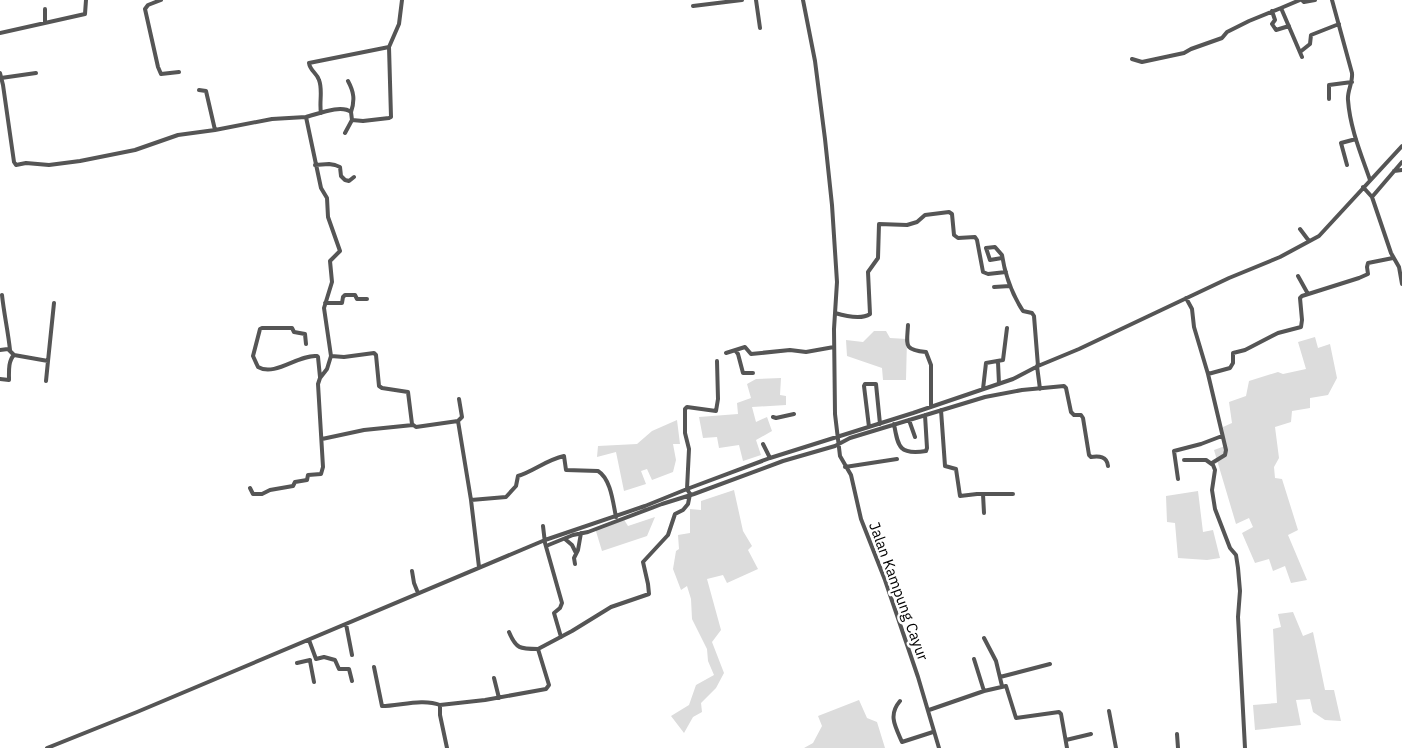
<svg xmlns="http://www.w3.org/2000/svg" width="1402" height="748" viewBox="0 0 1402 748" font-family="'IBM Plex Sans',sans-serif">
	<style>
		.green { fill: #dcdcdc }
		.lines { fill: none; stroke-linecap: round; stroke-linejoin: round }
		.minor { stroke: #555; stroke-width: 4 }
		.labels { text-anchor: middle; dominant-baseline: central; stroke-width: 5; stroke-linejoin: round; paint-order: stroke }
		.street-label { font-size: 15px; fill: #000; stroke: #fff }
	</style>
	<rect width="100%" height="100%" fill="#fff"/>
	<path class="green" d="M874 331H886L890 338 907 339 906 380H883L882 368 847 356 846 340 863 342Z
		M1315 337 1318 348 1330 344 1337 378 1328 395 1310 398V408L1292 411 1291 422 1275 427 1279 458 1274 467 1275 478 1282 479 1298 530 1288 535 1307 580 1291 583 1285 566 1273 571 1269 559 1255 563 1242 533 1253 527 1249 518 1236 524 1214 450 1225 446 1223 427 1232 423 1229 402 1246 396 1249 381 1278 372 1283 374 1306 369 1298 342Z
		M781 378 780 395 786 396V405L752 407 756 422 767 417 772 431 756 440 761 455 743 461 739 445 719 448 717 437 703 438 699 417 738 414 737 403 751 398 747 384 756 379Z
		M677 420 680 444H673L676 460 673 472 652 480 647 469 641 471 646 484 624 491 616 452 597 457 598 446 637 444 652 431Z
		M734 490 743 531 752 546 748 550 758 569 727 583 723 575 707 579 721 630 712 642 724 673 716 688 701 703 702 712 693 717 684 733 671 716 689 705 696 685 714 675 708 661 707 649 692 619 691 599 687 586 681 590 673 569 676 551 679 549 678 535 690 533V509L701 510V501Z
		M1198 491 1203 532 1213 530 1220 558 1207 560 1178 558 1175 523 1167 522 1166 496Z
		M655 517 647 536 602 551 595 528 623 518 628 526Z
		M1293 612 1303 636 1313 632 1325 690H1334L1341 721 1325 720 1313 712 1310 699 1296 700 1301 725 1255 730 1253 705 1277 703 1273 629 1281 627 1278 614Z
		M859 700 867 718 877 722 885 748H804L813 743 822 726 818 716Z"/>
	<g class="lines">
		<path class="minor" d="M161 0 148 5 145 9 158 67 161 74 179 72
			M756 0 760 28
			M803 0 815 61 825 139 832 205 837 282 834 329 835 414 840 456 851 475 861 519 885 580 918 677 939 748
			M1300 0 1281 8 1302 57
			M1302 0 1304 2 1315 0
			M1332 0 1352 73C1353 83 1347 91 1348 100 1350 128 1361 154 1370 180
			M693 6 742 0
			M1272 11 1275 20 1272 24 1276 30 1289 26
			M45 23V9
			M0 33 85 14 86 0
			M1300 52 1310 44 1311 35 1339 24
			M1132 59 1142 62 1184 53 1191 49 1222 38 1227 32 1249 21 1281 8
			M0 73 3 85 14 162 16 165 26 163 49 165 80 161 135 150 178 135 215 130 272 119 306 117
			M1 78 36 73
			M348 81C354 92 355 100 351 112
			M199 90 206 91 215 130
			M1329 99V85L1352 82
			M321 113C319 102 323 90 319 80 317 73 310 71 309 63L389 47
			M352 120 363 121 389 118 391 117 389 47 399 24 402 0
			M315 165 329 164 335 165 340 167 341 176 345 180 349 181 354 177
			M1347 165 1341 143 1356 139
			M1394 171 1402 170
			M1363 187 1372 197 1391 253 1399 267 1402 284
			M1372 197 1402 162
			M1300 229 1309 241
			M1002 258 990 260 986 248 995 247 1002 255C1005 275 1012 294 1023 311L1032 313 1034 316 1038 366
			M1298 276 1308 294
			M994 287 1010 286
			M2 295C4 314 8 331 10 350
			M1186 298 1192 309 1194 327 1208 374 1226 450 1225 455 1212 463
			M325 303H342L343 297 345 295H355L357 299H367
			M835 313C845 316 861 320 870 314L868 272 878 258 879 224 907 225 917 222 925 215 949 212 952 214 954 235 958 238 975 237 977 240 983 272 988 274 1006 272
			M908 325C907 345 903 350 926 352L931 365V407
			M306 344 305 334 294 332 292 328H262L260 329 253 356 258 367C275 377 299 354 317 356L318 357 320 377
			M0 350 8 349 14 355 48 361 46 381
			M735 350 738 354 743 373H753
			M726 353 745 347 751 354 790 350 806 352 834 347
			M331 356 344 357 374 353 376 355 379 386 382 388 408 392 412 424 416 427 458 421
			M48 361 54 303
			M998 362 999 384
			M1037 366 1040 389
			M1208 374 1230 368 1233 363V353L1245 350 1278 333 1301 327 1302 320 1300 298 1302 296 1359 278 1368 274 1367 267 1368 263 1393 258
			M0 379 9 380C9 372 8 361 14 355
			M983 389 986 363 1003 360 1007 328
			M459 399 462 417 458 421 471 500 479 567
			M941 410 945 466 956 469 960 496 977 494H1013
			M773 417 776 418 794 414
			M909 420 915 437
			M894 424C898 448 900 455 926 451L927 448 925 415
			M869 427 864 386 865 384H876L880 424
			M322 439 364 430 413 425
			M763 444 770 458
			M1184 460H1206L1213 465 1215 470 1212 490 1215 509 1230 548 1236 555 1238 568 1240 591 1238 617 1245 748
			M845 467 897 459
			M1178 479 1174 451 1201 444 1222 436
			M250 488 253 494H262L270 490 293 486 295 482 307 480 308 475 321 474 323 467 318 384 320 378 327 369 331 356 324 308 332 282 330 261 340 251 328 217 327 198 321 188 306 117C318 114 341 104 351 112L352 120 345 133
			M983 494 984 513
			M471 500 506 497 516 486 518 476C534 471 546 460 564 456L566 470 598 471C611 479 613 503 616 517
			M543 526 545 543 562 603 560 608 554 613 561 637
			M565 539 572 545 576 553
			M546 546 573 535 588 532 662 504 694 494 783 461 835 446 850 438 985 397 1022 390 1064 386 1066 388 1071 412 1074 415H1081L1083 418 1089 455 1091 457C1099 456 1107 456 1108 466
			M575 564 574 558 578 550 581 533
			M412 571 414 583 418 593
			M346 624 352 655
			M509 632C516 649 520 649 538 649
			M984 638 996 661 1002 686
			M309 640 316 659 324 657 335 660 339 669H349L352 681
			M974 659 984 691
			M310 661 314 682
			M297 663 310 660
			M374 667 382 706C399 706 423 698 440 705
			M1000 677 1050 664
			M494 678 499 698
			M900 701C888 715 895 726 902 742L933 732
			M929 710 984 691 1006 686 1016 718 1059 712 1061 714 1067 748
			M1109 711 1116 748
			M1177 734 1178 748
			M1066 740 1091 734
			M47 748 137 712 545 540 645 506 687 489 770 458 913 413 1013 379 1038 366 1079 349 1229 278 1280 257 1319 236 1402 146
			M447 748 440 715V705L485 700 546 689 549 685 538 649 572 631 611 607 649 594 648 584 643 562 668 535 675 514 683 510 688 504 690 494 687 489 689 449 685 433V409L687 407 716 411 718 399 717 361"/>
	</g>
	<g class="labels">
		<g class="street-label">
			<text transform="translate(899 591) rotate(70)">Jalan Kampung Cayur</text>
		</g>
	</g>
</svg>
